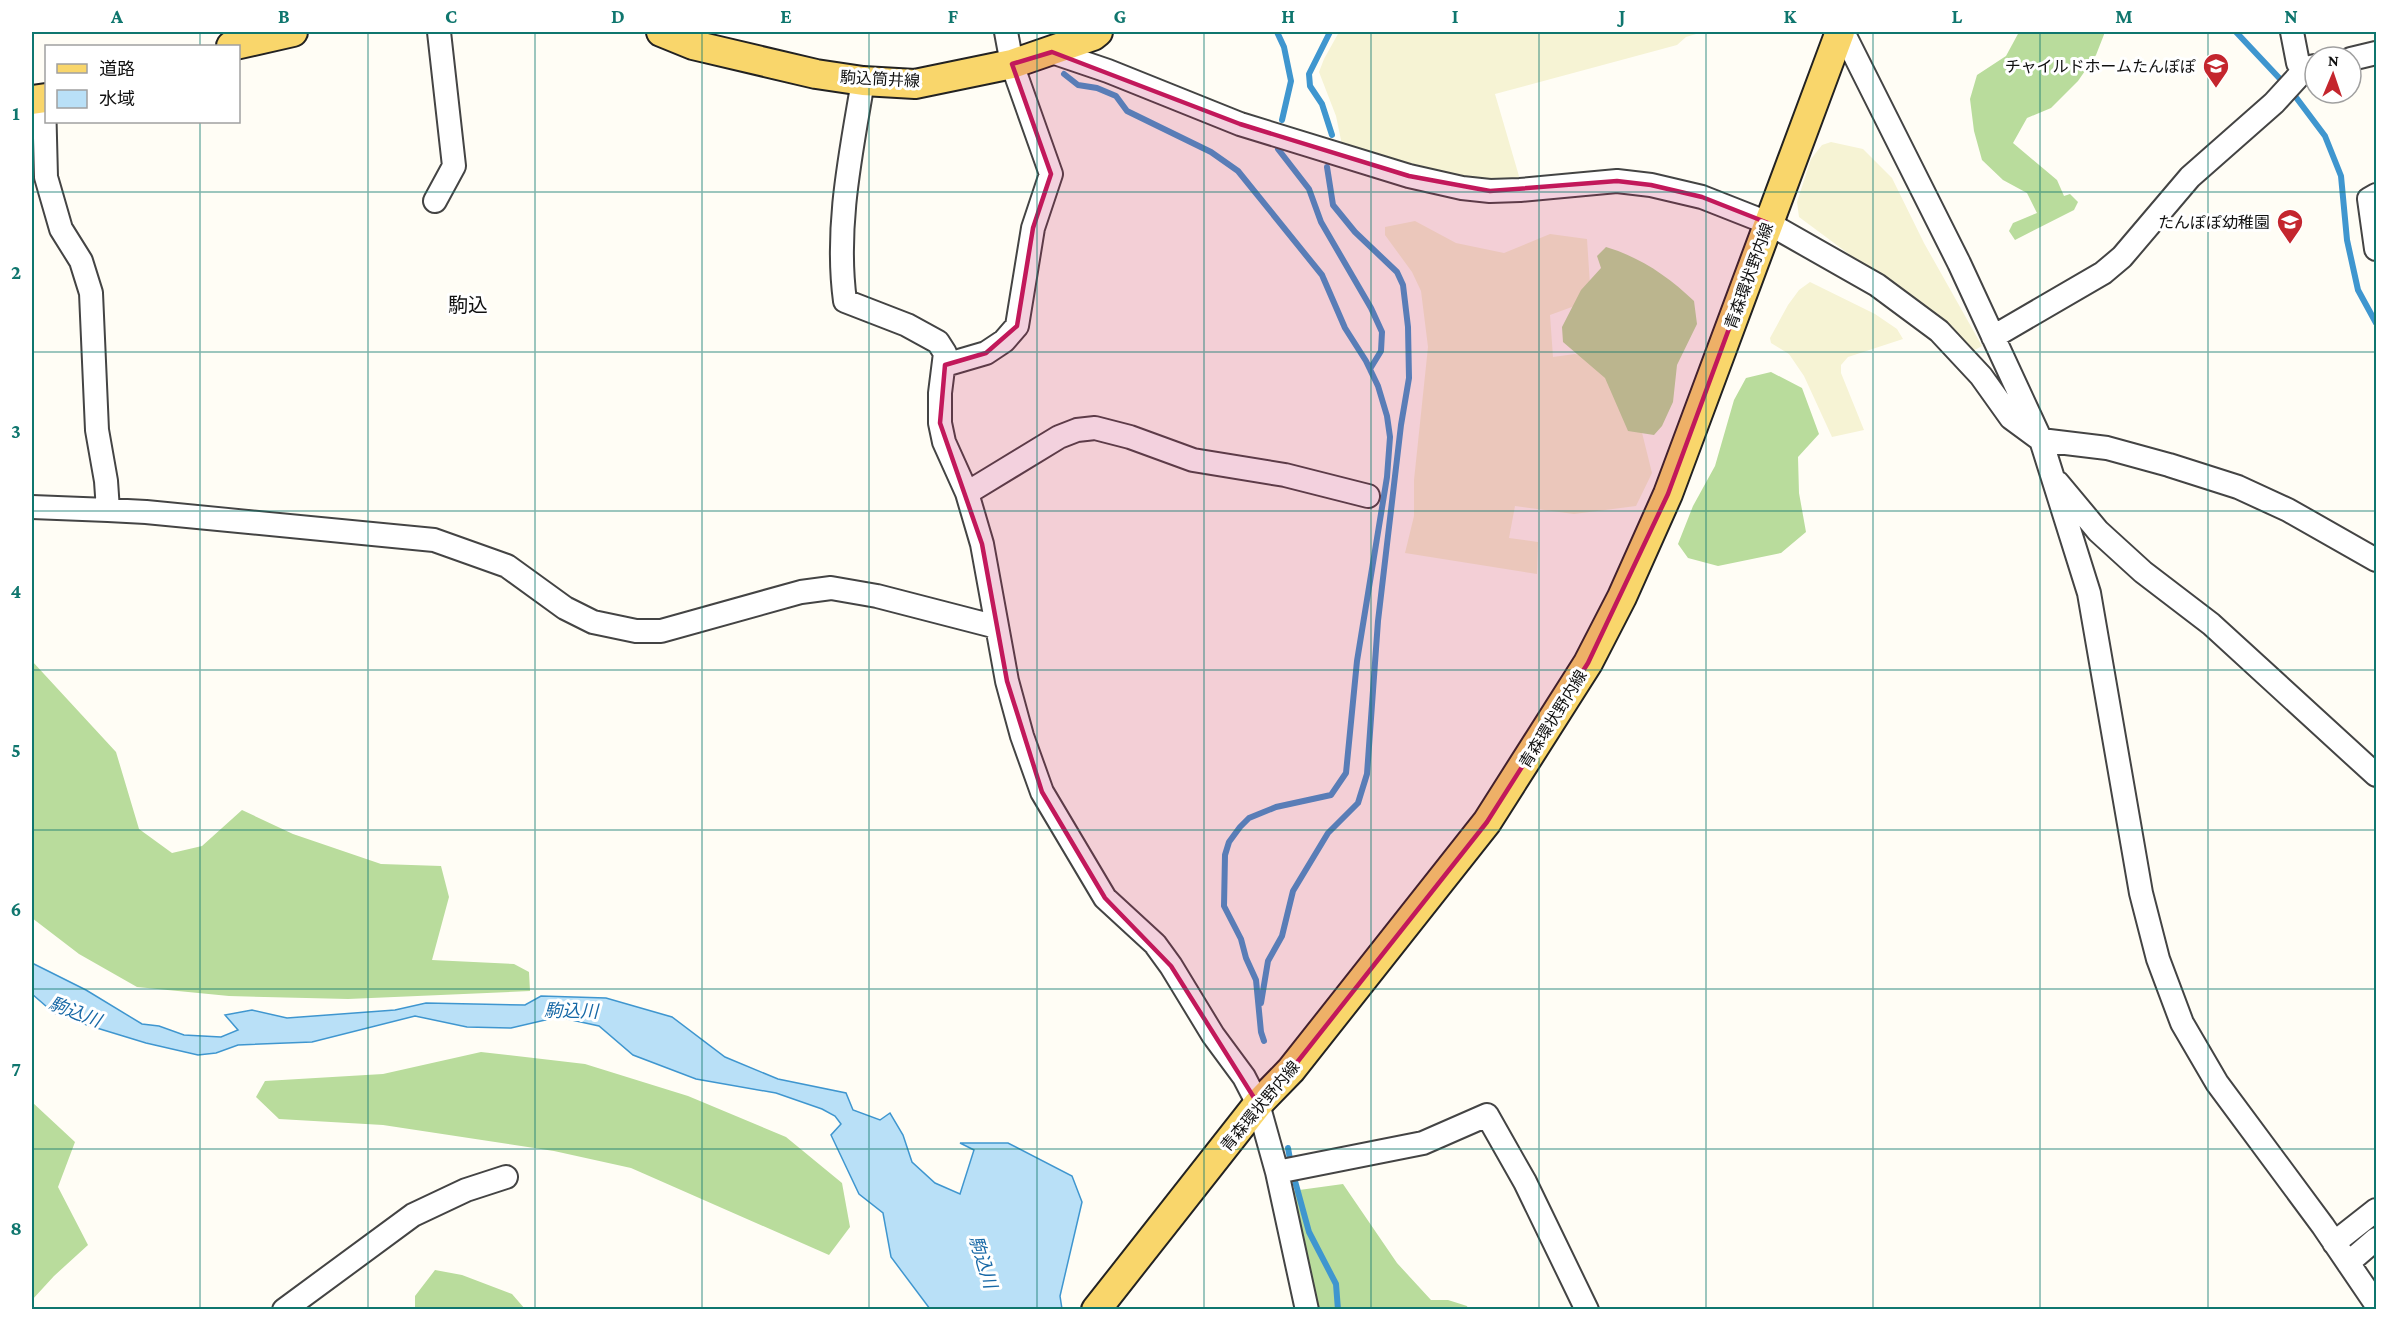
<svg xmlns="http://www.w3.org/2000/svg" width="2408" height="1341" viewBox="0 0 2408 1341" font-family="'Crimson Pro','Noto Sans JP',serif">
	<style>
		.farmland { fill: #f6f3d4 }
		.forest { fill: #b9dc9c }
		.water { fill: #b9e0f7; stroke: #3f96cf; stroke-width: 1.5 }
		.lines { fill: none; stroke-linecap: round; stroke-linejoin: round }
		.stream { stroke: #3f96cf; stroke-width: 6 }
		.minor-casing { stroke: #444; stroke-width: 26 }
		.major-casing { stroke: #222; stroke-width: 32 }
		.minor { stroke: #fff; stroke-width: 22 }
		.major { stroke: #f9d66b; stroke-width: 28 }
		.marked { fill: #c2185b; fill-opacity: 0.2; stroke: #c2185b; stroke-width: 4.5; stroke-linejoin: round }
		.grid { fill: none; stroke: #0f766e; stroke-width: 1.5; stroke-opacity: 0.55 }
		.labels { text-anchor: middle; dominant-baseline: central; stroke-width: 6; stroke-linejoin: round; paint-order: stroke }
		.poi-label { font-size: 16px; fill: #111; stroke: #fff; text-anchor: end }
		.street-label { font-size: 16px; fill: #111; stroke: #fff }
		.water-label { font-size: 18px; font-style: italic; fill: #1768a6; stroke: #fff }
		.quarter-label { font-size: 20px; fill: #111; stroke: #fff }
		.neatline { fill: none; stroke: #0f766e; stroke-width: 2 }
		.grid-label { font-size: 20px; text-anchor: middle; font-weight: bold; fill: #0f766e }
	</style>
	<rect width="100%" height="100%" fill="#fffdf5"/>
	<path class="farmland" d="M1339 32H1703L1686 37 1677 45 1495 94 1521 183 1463 177 1342 145 1336 116 1319 72 1324 59Z
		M1831 142 1863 149 1892 178 1924 243 1982 346 1971 352 1954 332 1799 217 1797 202 1811 159 1822 145Z
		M1415 221 1456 243 1504 253 1550 234 1587 239 1591 300 1550 315 1553 357 1575 354 1626 368 1652 473 1636 506 1574 514 1515 506 1509 538 1538 542 1537 574 1405 553 1414 516V480L1428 347 1421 291 1412 272 1385 235V227Z
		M1810 282 1875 314 1897 329 1903 339 1848 357 1841 365V373L1864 430 1832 437 1804 376 1789 354 1771 343 1770 338 1788 305 1799 290Z"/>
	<path class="forest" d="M2019 32H2105L2096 55 2078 81 2051 108 2027 118 2013 143 2057 180 2064 196 2070 194 2078 202 2074 210 2015 240 2009 231 2013 223 2037 213 2027 193 2003 180 1982 160 1974 131 1970 99 1977 75 2006 56Z
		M1606 247C1640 257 1669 277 1694 301L1697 324 1677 365 1673 402 1662 426 1654 435 1628 431 1605 378 1563 342 1562 327 1581 290 1601 268 1597 256Z
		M1771 372 1802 388 1819 434 1798 457 1799 493 1806 532 1781 553 1718 566 1688 558 1678 544 1693 506 1715 466 1734 400 1746 378Z
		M32 661 116 752 139 829 172 853 202 846 242 810 293 834 381 864 441 866 449 897 432 960 514 964 529 972 530 991 348 999 229 996 137 987 79 954 32 918Z
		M481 1052 585 1064 688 1096 786 1137 842 1183 850 1227 829 1255 631 1168 554 1151 383 1125 279 1119 256 1097 265 1081 383 1074Z
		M32 1102 75 1142 58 1187 88 1245 54 1276 32 1300Z
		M1343 1184 1397 1263 1431 1300H1448L1467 1306 1468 1309H1316L1292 1191Z
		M435 1270 462 1275 512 1294 525 1309H415V1296Z"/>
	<path class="water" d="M32 963 86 990 142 1024 159 1026 184 1035 221 1037 238 1030 225 1015 252 1010 287 1018 395 1010 426 1003 525 1005 541 996 606 998 672 1017 725 1057 778 1079 846 1093 853 1110 880 1120 890 1113 903 1135 912 1162 935 1183 960 1194 974 1150 960 1143H1008L1072 1176 1082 1202 1060 1296 1062 1309H930L891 1257 883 1213 859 1194 831 1135 841 1124 835 1116 822 1109 776 1093 696 1079 633 1055 599 1026 558 1017 511 1028 467 1027 415 1016 312 1042 238 1045 216 1053 198 1055 146 1043 87 1025 54 1013 32 994Z"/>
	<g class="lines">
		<path class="stream" d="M1277 32 1284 47 1291 81 1282 120
			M1330 32 1309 74 1310 86 1322 104 1332 135
			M2236 32 2282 81
			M1064 74 1078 85 1097 88 1116 96 1127 111 1211 152 1238 171 1322 275 1345 328 1366 361 1378 386 1387 416 1390 437 1387 477 1357 661 1346 773 1331 795 1276 807 1249 818 1240 827 1229 842 1225 855 1224 906 1241 939 1246 958 1256 980 1261 1032 1264 1041
			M2295 96 2325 136 2341 176 2347 240 2358 290 2376 323
			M1278 149 1309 189 1321 222 1371 308 1382 332 1381 351 1370 369
			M1261 1003 1268 961 1282 936 1293 891 1328 833 1358 803 1367 774 1378 621 1401 425 1409 378 1408 327 1403 285 1397 272 1355 232 1333 205 1327 167
			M1288 1148 1290 1159
			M1295 1181 1309 1232 1336 1284 1338 1310"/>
		<g class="minor-casing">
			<path id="minor" d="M1843 32 1959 263 2041 440 2089 593 2141 893 2158 959 2182 1023 2217 1083 2323 1226 2376 1304
				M2292 32 2298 63 2306 68 2315 66
				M1052 52 1108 71 1240 124 1409 176 1462 188 1490 191 1520 190 1617 181 1651 185 1702 197 1768 223 1877 285 1939 331 1981 376 2011 418 2041 440 2107 448 2169 465 2238 487 2288 510 2376 560
				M2351 59 2376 53
				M863 81C851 153 835 227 845 301L907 325 938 342 945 353 940 393V423L944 442 967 493 982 544 1007 681 1022 736 1042 792 1105 898 1155 944 1171 966 1213 1035 1244 1077 1258 1104 1277 1172 1307 1310
				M44 99 46 177 61 229 81 261 91 293 97 430 106 481 108 510 146 512 434 540 507 566 565 608 593 622 636 631H661L801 592 831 588 877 596 997 627
				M2376 195 2369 199 2376 249
				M435 201 454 166 439 32
				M1993 337 2103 273 2122 257 2190 177 2274 103 2306 68
				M945 365 986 353 1004 341 1017 326 1033 228 1051 174 1012 64 1006 32
				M2058 483 2098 531 2143 572 2211 624 2376 775
				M967 493 1059 437 1077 430 1095 428 1130 437 1193 460 1285 475 1368 496
				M32 507 108 510
				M1277 1172 1423 1143 1487 1115 1525 1182 1587 1310
				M2334 1243 2376 1210
				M2348 1263 2376 1239
				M284 1310 413 1215 466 1190 506 1177"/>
		</g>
		<g class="major-casing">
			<path id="major" d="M661 32 693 45 816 74 863 81 915 84 1012 64 1093 36 1098 32
				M231 46 293 32
				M32 100 46 98
				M1096 1310 1258 1104 1291 1070 1487 822 1588 663 1622 597 1668 494 1840 32"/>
		</g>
		<use href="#minor" class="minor"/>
		<use href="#major" class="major"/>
	</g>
	<path class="marked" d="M1052 52 1240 124 1409 176 1490 191 1617 181 1651 185 1702 197 1768 223 1668 494 1588 663 1487 822 1291 1070 1258 1104 1171 966 1105 898 1042 792 1007 681 982 544 940 423 945 365 986 353 1017 326 1033 228 1051 174 1012 64Z"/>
	<path class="grid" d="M200 32V46M368 32V1310M535 32V1310M702 32V1310M869 32V1310M1037 32V1310M1204 32V1310M1371 32V1310M1539 32V1310M1706 32V1310M1873 32V1310M2040 32V1310M2208 32V1310M200 122V1310M32 192H2376M32 352H2376M32 511H2376M32 670H2376M32 830H2376M32 989H2376M32 1149H2376"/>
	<defs>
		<g id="school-pin" transform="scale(1.35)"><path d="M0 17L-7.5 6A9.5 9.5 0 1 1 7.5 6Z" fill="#c4262e" stroke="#fff"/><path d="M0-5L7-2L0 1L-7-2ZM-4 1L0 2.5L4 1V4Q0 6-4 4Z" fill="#fff"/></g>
	</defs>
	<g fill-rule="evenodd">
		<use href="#school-pin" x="2216" y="66"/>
		<use href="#school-pin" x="2290" y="222"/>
	</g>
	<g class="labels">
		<g class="poi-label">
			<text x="2196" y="66">チャイルドホームたんぽぽ</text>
			<text x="2270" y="222">たんぽぽ幼稚園</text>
		</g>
		<g class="street-label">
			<text transform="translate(880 79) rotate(3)">駒込筒井線</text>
			<text transform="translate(1749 276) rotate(-70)">青森環状野内線</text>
			<text transform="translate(1553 719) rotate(-58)">青森環状野内線</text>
			<text transform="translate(1260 1106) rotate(-50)">青森環状野内線</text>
		</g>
		<g class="water-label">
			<text transform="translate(571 1011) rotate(1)">駒込川</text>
			<text transform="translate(75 1012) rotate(21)">駒込川</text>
			<text transform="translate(983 1262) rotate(73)">駒込川</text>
		</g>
		<g class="quarter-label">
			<text x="468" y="305">駒込</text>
		</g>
	</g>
	<rect width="2408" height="1341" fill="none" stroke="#ffffff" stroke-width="66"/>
	<rect x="45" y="45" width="195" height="78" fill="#ffffff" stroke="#a0a0a0" stroke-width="1.5"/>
	<rect x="57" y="64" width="30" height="9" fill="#f9d66b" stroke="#a0a0a0" stroke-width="1.5"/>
	<text x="99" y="75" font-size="18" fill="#111111">道路</text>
	<rect x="57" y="90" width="30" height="18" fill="#b9e0f7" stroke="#a0a0a0" stroke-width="1.5"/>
	<text x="99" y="105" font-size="18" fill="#111111">水域</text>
	<g transform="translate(2333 75) rotate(2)"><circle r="28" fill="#ffffff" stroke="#a0a0a0" stroke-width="1.5"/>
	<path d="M0-4.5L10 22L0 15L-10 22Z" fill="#c4262e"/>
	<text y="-9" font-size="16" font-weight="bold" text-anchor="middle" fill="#111111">N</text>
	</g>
	<rect x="33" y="33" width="2342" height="1275" class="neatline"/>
	<g class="grid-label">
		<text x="117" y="23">A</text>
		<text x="284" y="23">B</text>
		<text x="451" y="23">C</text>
		<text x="618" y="23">D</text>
		<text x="786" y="23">E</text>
		<text x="953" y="23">F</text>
		<text x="1120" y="23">G</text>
		<text x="1288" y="23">H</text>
		<text x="1455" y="23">I</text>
		<text x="1622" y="23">J</text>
		<text x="1790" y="23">K</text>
		<text x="1957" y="23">L</text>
		<text x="2124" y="23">M</text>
		<text x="2291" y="23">N</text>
		<text x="16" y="120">1</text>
		<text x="16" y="279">2</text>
		<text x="16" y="438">3</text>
		<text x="16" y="598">4</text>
		<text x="16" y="757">5</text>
		<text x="16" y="916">6</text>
		<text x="16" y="1076">7</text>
		<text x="16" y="1235">8</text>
	</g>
</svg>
